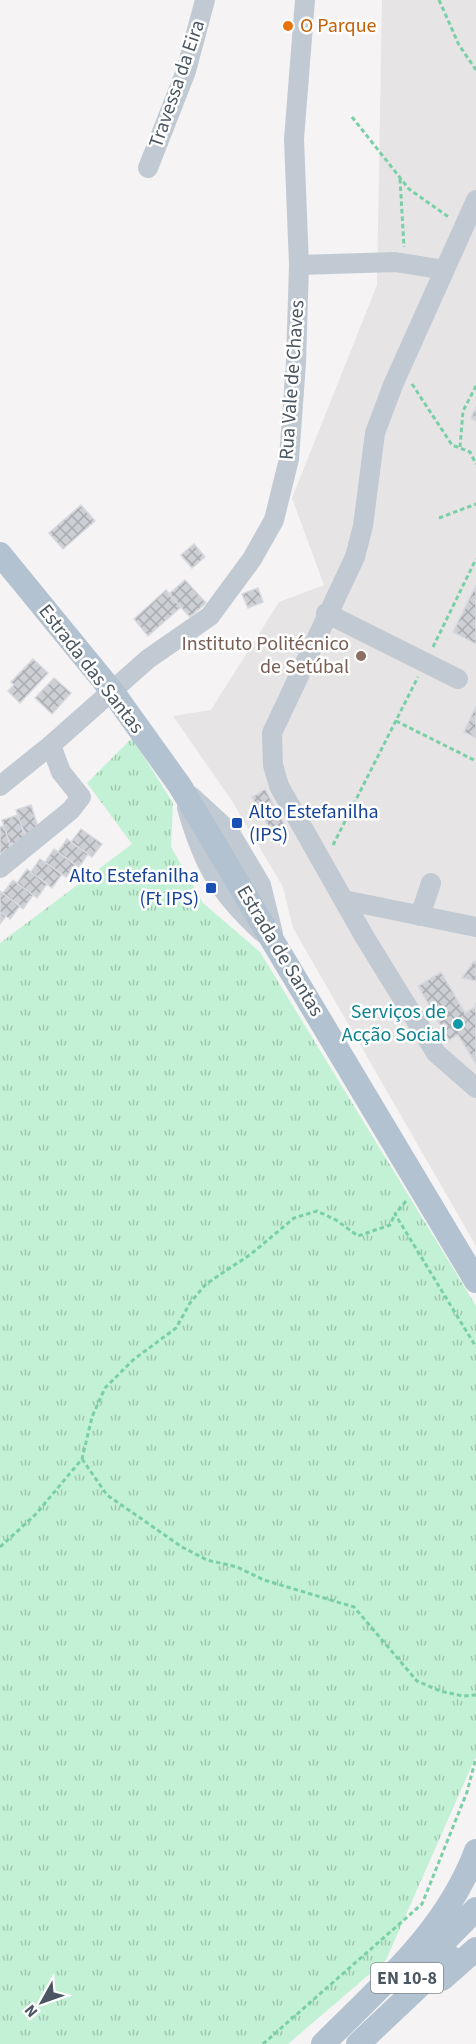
<svg xmlns="http://www.w3.org/2000/svg" width="476" height="2044" viewBox="0 0 476 2044" font-family="'Source Sans 3',sans-serif">
	<style>
		.education { fill: #e6e4e5 }
		.grass { fill: url(#grass-tufts) }
		.building { fill: url(#building-cross-hatch); stroke: #d7d9de; stroke-width: 1.5 }
		.lines { fill: none; stroke-linecap: round; stroke-linejoin: round }
		.path { stroke: #7ad0a6; stroke-width: 3; stroke-dasharray: 4.5 3; stroke-linecap: butt }
		.minor { stroke: #c1cad2; stroke-width: 20 }
		.major { stroke: #b3c2d1; stroke-width: 24 }
		.food-dot { fill: #e8710a; stroke: #fff; stroke-width: 2 }
		.education-dot { fill: #8d6e63; stroke: #fff; stroke-width: 2 }
		.transit-dot { fill: #1a4fb4; stroke: #fff; stroke-width: 2 }
		.culture-dot { fill: #0f9aa8; stroke: #fff; stroke-width: 2 }
		.labels { text-anchor: middle; dominant-baseline: central; stroke-width: 5; stroke-linejoin: round; paint-order: stroke }
		.shield { fill: #fff; stroke: #808990; stroke-width: 1.5 }
		.shield-label { font-size: 18px; font-weight: bold; fill: #4a5661 }
		.food-label { font-size: 20px; fill: #c56008; stroke: #fff; text-anchor: start }
		.street-label { font-size: 20px; fill: #4a5661; stroke: #fff }
		.education-label { font-size: 20px; fill: #785e54; stroke: #fff; text-anchor: end }
		.transit-label { font-size: 20px; fill: #164399; stroke: #fff; text-anchor: start }
		.culture-label { font-size: 20px; fill: #0d838f; stroke: #fff; text-anchor: end }
	</style>
	<defs>
		<pattern id="grass-tufts" width="24" height="20" patternUnits="userSpaceOnUse" patternTransform="scale(1.5)"><rect width="24" height="20" fill="#c3f1d5"/><path d="M3 7l-1-3M5 7V3M7 7l1-3M15 17l-1-3M17 17v-4M19 17l1-3" fill="none" stroke="#a0c6b0"/></pattern>
		<pattern id="building-cross-hatch" width="8" height="8" patternUnits="userSpaceOnUse" patternTransform="scale(1.5)"><rect width="8" height="8" fill="#cdcfd5"/><path d="M0 0l8 8M0 8l8-8" fill="none" stroke="#a8abb0"/></pattern>
	</defs>
	<rect width="100%" height="100%" fill="#f5f3f3"/>
	<path class="education" d="M382 0H476V1246L293 928 283 887 232 801 173 716 211 710 279 602 324 585 292 498 377 285Z"/>
	<path class="grass" d="M132 738 173 803 171 847 203 903 260 952 476 1306V1756L386 1960 288 2044H0V943L132 844 87 783Z"/>
	<path class="building" d="M476 407V421L471 418Z
		M81 505 95 521 63 549 49 533Z
		M194 544 205 557 192 568 181 555Z
		M185 580 206 603 190 617 169 594Z
		M476 585V644L453 632Z
		M258 588 263 602 248 608 242 594Z
		M166 590 181 607 148 636 134 619Z
		M33 659 48 673 20 703 8 691 14 685 11 682Z
		M54 678 71 693 52 714 35 698Z
		M476 706V738L464 732Z
		M265 789 289 833 276 840 252 797Z
		M31 805 39 830 25 835 16 810Z
		M18 815 26 840 10 845 2 820Z
		M4 826 12 850 0 854V827Z
		M81 829 102 844 92 857 71 842Z
		M67 839 88 854 79 867 58 852Z
		M54 849 75 865 66 877 45 862Z
		M40 859 62 874 52 888 31 872Z
		M27 869 47 884 37 898 17 883Z
		M13 880 33 895 23 909 3 893Z
		M0 891 20 906 10 919 0 912Z
		M0 912 6 916 0 924Z
		M476 961V981L462 978 473 962Z
		M441 972 465 1013 475 1007 476 1003V1064L458 1035 449 1040 418 986Z"/>
	<g class="lines">
		<path class="path" d="M439 0 459 45 476 70
			M352 117 409 189 450 218
			M400 179 404 247
			M412 384 452 445 470 452 476 464
			M460 447 463 411 476 386
			M439 518 476 504
			M433 647 476 559
			M396 721 476 761
			M333 845 418 677
			M406 1201 395 1214 476 1347
			M82 1459 107 1495 182 1547 207 1560 237 1567 264 1580 354 1607 417 1681 440 1691 463 1696 476 1695
			M0 1547 35 1515 82 1459 92 1417 105 1388 133 1360 176 1328 190 1303 206 1284 251 1254 294 1218 317 1211 336 1220 358 1236 390 1225 395 1214
			M263 2044 422 1904 467 1792 476 1758"/>
		<path class="minor" d="M148 168 186 71 205 0
			M476 200 393 385 375 433 363 526 355 557 272 733 273 765 279 786 364 936 436 1053 476 1088
			M299 265 395 262 445 270
			M326 613 458 679
			M0 786 51 745 148 659 210 616 252 559 274 520 289 459 296 363 299 265 294 139 305 0
			M191 796 229 831 261 885 273 934
			M187 808C203 864 219 893 262 932
			M0 868 71 810 81 797 61 772 51 745
			M344 900 476 927
			M420 916 431 883"/>
		<path class="major" d="M0 554 112 691 180 786 476 1281
			M423 1963 476 1909
			M442 1979 476 1949
			M323 2044C382 1985 446 1931 476 1851
			M358 2044 450 1957"/>
	</g>
	<circle class="food-dot" cx="288" cy="26" r="6"/>
	<circle class="education-dot" cx="361" cy="656" r="6"/>
	<g class="transit-dot">
		<rect x="231" y="817" width="12" height="12" rx="3"/>
		<rect x="205" y="882" width="12" height="12" rx="3"/>
	</g>
	<circle class="culture-dot" cx="458" cy="1024" r="6"/>
	<g class="labels">
		<rect class="shield" x="371" y="1963" width="72" height="30" rx="4.5"/>
		<g class="shield-label">
			<text x="407" y="1978">EN 10-8</text>
		</g>
		<g class="food-label">
			<text x="300" y="26">O Parque</text>
		</g>
		<g class="street-label">
			<text transform="translate(177 84) rotate(-71)">Travessa da Eira</text>
			<text transform="translate(292 380) rotate(-86)">Rua Vale de Chaves</text>
			<text transform="translate(91 669) rotate(52)">Estrada das Santas</text>
			<text transform="translate(280 951) rotate(59)">Estrada de Santas</text>
		</g>
		<g class="education-label">
			<text x="349" y="644">Instituto Politécnico<tspan x="349" dy="23">de Setúbal</tspan></text>
		</g>
		<g class="transit-label">
			<text x="249" y="812">Alto Estefanilha<tspan x="249" dy="23">(IPS)</tspan></text>
			<text x="199" y="876" text-anchor="end">Alto Estefanilha<tspan x="199" dy="23">(Ft IPS)</tspan></text>
		</g>
		<g class="culture-label">
			<text x="446" y="1012">Serviços de<tspan x="446" dy="23">Acção Social</tspan></text>
		</g>
	</g>
	<g transform="translate(42 2002) rotate(230)" stroke="#ffffff" stroke-width="4.5" paint-order="stroke">
	<path d="M0-4.5L10 22L0 15L-10 22Z" fill="#4a5661"/>
	<text y="-9" font-size="16" font-weight="bold" text-anchor="middle" fill="#4a5661">N</text>
	</g>
</svg>
